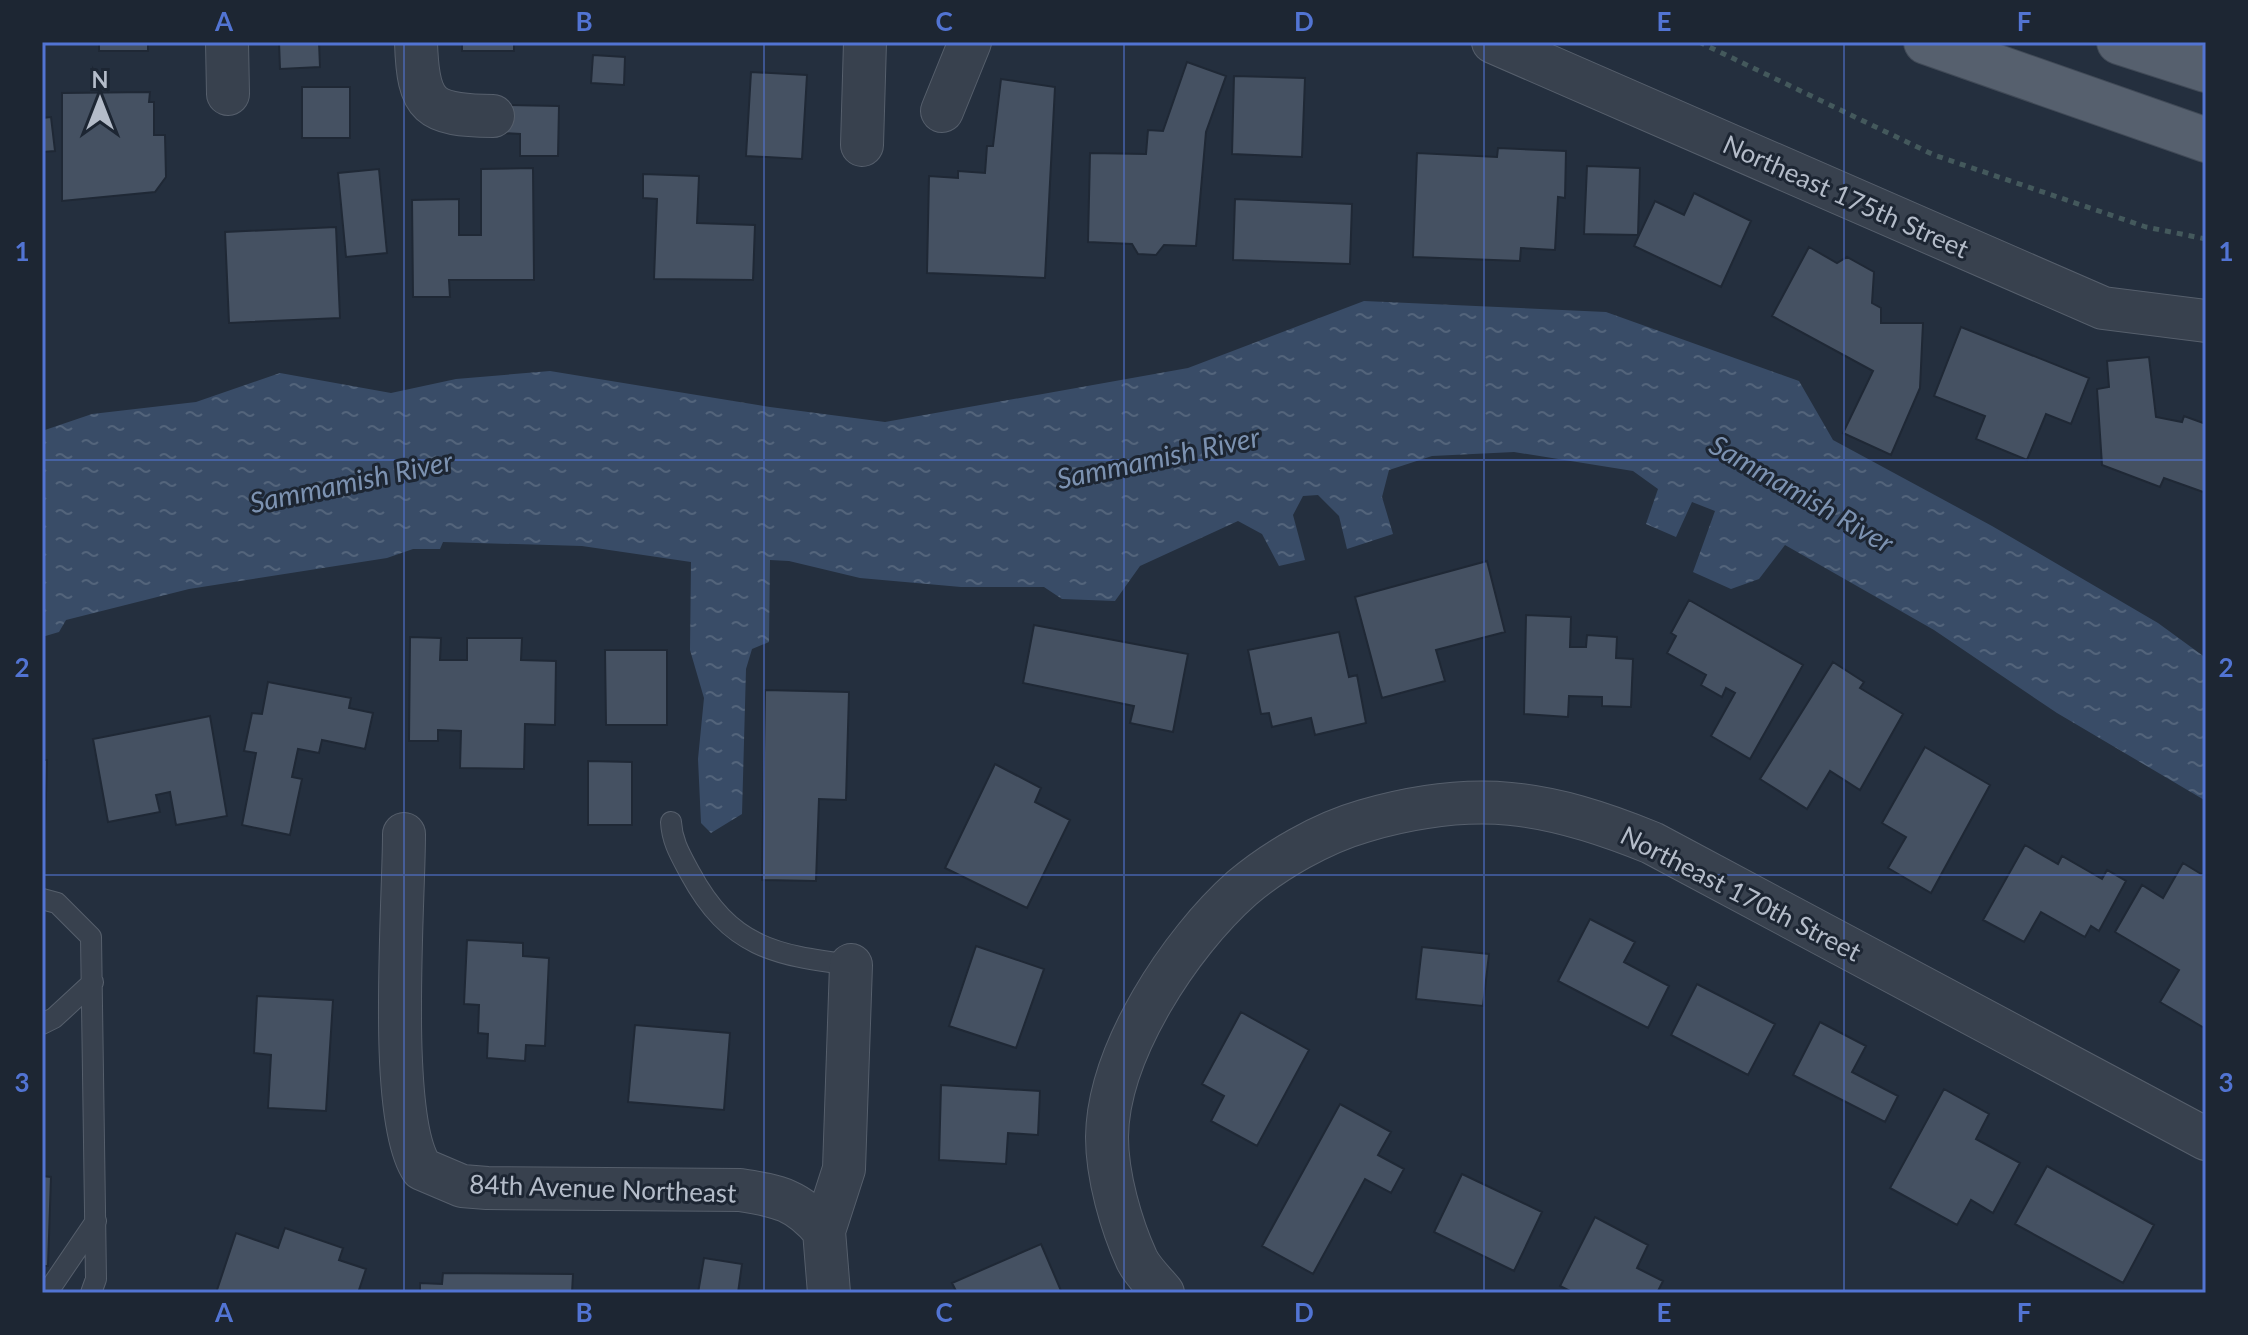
<svg xmlns="http://www.w3.org/2000/svg" width="2248" height="1335" viewBox="0 0 2248 1335" font-family="Lato,sans-serif">
	<style>
		.water { fill: url(#water-ripples) }
		.building { fill: #455162; stroke: #1f2835; stroke-width: 2 }
		.lines { fill: none; stroke-linecap: round; stroke-linejoin: round }
		.service-casing { stroke: #565f6c; stroke-width: 22 }
		.minor-casing { stroke: #565f6c; stroke-width: 44 }
		.primary-casing { stroke: #414a57; stroke-width: 46 }
		.path { stroke: #44595c; stroke-width: 5; stroke-dasharray: 6 6; stroke-linecap: butt }
		.service { stroke: #38414e; stroke-width: 20 }
		.minor { stroke: #38414e; stroke-width: 42 }
		.primary { stroke: #56606e; stroke-width: 44 }
		.grid { fill: none; stroke: #5274d3; stroke-width: 2; stroke-opacity: 0.55 }
		.labels { text-anchor: middle; dominant-baseline: central; stroke-width: 6; stroke-linejoin: round; paint-order: stroke }
		.street-label { font-size: 26px; fill: #b4bcc9; stroke: #1d2633 }
		.water-label { font-size: 28px; font-style: italic; fill: #7c92b1; stroke: #1d2633 }
		.neatline { fill: none; stroke: #5274d3; stroke-width: 3 }
		.grid-label { font-size: 26px; text-anchor: middle; font-weight: bold; fill: #5274d3 }
	</style>
	<defs>
		<pattern id="water-ripples" width="26" height="14" patternUnits="userSpaceOnUse" patternTransform="scale(2)"><rect width="26" height="14" fill="#394c67"/><path d="M2 4q2-2 4 0t4 0M15 11q2-2 4 0t4 0" fill="none" stroke="#53647b"/></pattern>
	</defs>
	<rect width="100%" height="100%" fill="#242f3e"/>
	<path class="water" d="M1364 301 1606 312 1799 381 1833 440 1992 526 2158 623 2206 658V801L2057 713 1934 630 1785 545 1759 579 1731 589 1693 572 1715 511 1692 502 1676 537 1646 524 1658 489 1633 471 1514 452 1432 456 1389 470 1382 497 1393 534 1347 549 1339 516 1318 495 1303 496 1293 515 1305 560 1279 566 1262 534 1238 521 1140 566 1115 601 1062 599 1044 587H961L860 578 789 561 770 560 769 642 752 649 746 669 742 814 711 833 701 823 698 759 704 698 690 650 691 562 582 546 443 542 440 549H413L387 558 189 589 66 620 59 632 42 637V431L92 414 196 402 280 373 391 393 456 379 550 371 770 407 885 422 1188 368Z"/>
	<path class="building" d="M99 42H148V51H99Z
		M279 42H319L320 67 280 69Z
		M462 42H514V51H462Z
		M593 55 625 57 624 85 591 83Z
		M1187 62 1226 76 1206 132 1196 246 1164 245 1156 255 1138 254 1132 244 1088 242 1090 153 1146 154 1148 130 1163 131Z
		M751 72 807 75 802 159 746 156Z
		M1234 76 1305 78 1302 157 1232 154Z
		M1001 79 1055 87 1045 278 927 273 929 176 958 178V171L985 173 987 146H993Z
		M302 87H350V138H302Z
		M150 92 149 102H154V135H165L166 177 155 192 62 201V93Z
		M501 105 559 106 558 156H520V134L501 133Z
		M51 117 55 151 42 152V118Z
		M1498 148 1566 151 1565 198 1558 197 1555 250 1521 248 1520 261 1413 257 1417 153 1497 157Z
		M1587 166 1640 168 1638 235 1584 234Z
		M533 168 534 280H449L450 297H413L412 200 459 199V235H481V169Z
		M379 169 387 253 346 257 338 173Z
		M643 174 699 176 697 223 755 225 753 280 654 279 657 199 643 198Z
		M1694 193 1751 221 1721 287 1634 246 1655 201 1684 215Z
		M1235 199 1352 204 1350 264 1233 260Z
		M336 227 340 318 229 323 225 232Z
		M1809 247 1837 263 1847 257 1874 272 1872 303 1881 308V323H1923L1920 388 1891 455 1843 433 1873 371 1772 316Z
		M1961 327 2089 378 2071 424 2046 414 2027 460 1976 439 1985 416 1934 396Z
		M2149 357 2156 417 2182 422 2184 416 2206 424V493L2164 478 2160 487 2102 465 2097 389 2109 387 2107 361Z
		M1487 561 1505 632 1436 650 1445 681 1382 698 1355 597Z
		M1689 600 1803 665 1750 759 1711 736 1735 693 1726 688 1722 697 1701 685 1706 675 1667 653 1676 636 1671 633Z
		M1526 615 1571 617 1570 647H1586L1587 635 1617 637 1616 658 1633 659 1631 707 1602 706V697L1569 696 1568 717 1524 714Z
		M1034 625 1188 654 1173 732 1130 723 1134 706 1023 683Z
		M1339 632 1349 677 1357 675 1366 723 1315 735 1311 718 1272 727 1269 713 1261 714 1248 650Z
		M410 637 441 638 440 660H467V638H522L521 660 556 661 555 725 525 724 524 769 460 768 461 731 438 730V741H409Z
		M605 650H667V725H606Z
		M1833 662 1864 682 1860 688 1903 714 1860 790 1830 771 1807 809 1760 779Z
		M268 682 351 698 349 708 373 713 365 749 322 740 319 753 298 749 292 777 302 779 290 835 242 825 256 753 244 751 252 713 262 714Z
		M765 690 849 692 846 800 819 799 816 881 762 880Z
		M210 716 227 816 176 825 170 792 156 795 160 812 108 822 93 739Z
		M1925 747 1990 785 1931 893 1888 868 1906 837 1882 823Z
		M42 760H47L44 861H42Z
		M588 761 632 762V825H588Z
		M995 764 1041 788 1035 802 1070 820 1027 908 945 868Z
		M2025 845 2058 864 2062 856 2102 879 2107 870 2126 881 2099 931 2091 926 2085 937 2041 912 2024 942 1983 920Z
		M2183 863 2206 877V1029L2160 1002 2179 970 2115 932 2142 885 2163 898Z
		M1590 919 1635 942 1624 962 1669 986 1648 1028 1558 981Z
		M467 940 523 943V956L549 958 545 1046 526 1045 525 1061 487 1058 488 1034 478 1033 479 1005 464 1004Z
		M976 946 1044 969 1016 1048 949 1026Z
		M1422 947 1489 954 1483 1006 1416 999Z
		M1697 984 1775 1024 1748 1075 1671 1035Z
		M257 996 333 1000 326 1111 268 1108 271 1055 254 1053Z
		M1241 1012 1309 1050 1257 1146 1211 1121 1224 1096 1202 1084Z
		M1820 1022 1866 1046 1852 1072 1898 1096 1885 1122 1793 1075Z
		M635 1025 730 1033 724 1110 628 1102Z
		M941 1085 1040 1091 1038 1135 1008 1133 1006 1164 939 1160Z
		M1944 1089 1989 1114 1976 1139 2020 1163 1993 1213 1971 1200 1957 1225 1890 1188Z
		M1340 1104 1391 1132 1378 1155 1404 1169 1391 1193 1365 1179 1313 1274 1262 1246Z
		M2047 1166 2154 1225 2123 1283 2015 1224Z
		M1462 1174 1542 1212 1514 1271 1434 1232Z
		M42 1176 51 1177 48 1266H42Z
		M1595 1217 1648 1245 1637 1268 1663 1281 1657 1293H1574L1560 1286Z
		M285 1228 343 1248 339 1260 366 1269 358 1293H216L236 1233 278 1248Z
		M1041 1244 1062 1293H957L952 1283Z
		M704 1258 742 1264 738 1293H698Z
		M443 1273 573 1274 572 1293H420V1283L442 1284Z"/>
	<g class="lines">
		<g class="service-casing">
			<path id="service" d="M671 822C672 842 681 856 690 873 730 947 774 955 851 965
				M42 899 57 903 91 937 96 1279 91 1293
				M42 1024 54 1018 93 982
				M47 1293 96 1221"/>
		</g>
		<g class="minor-casing">
			<path id="minor" d="M227 42 228 94
				M416 42C418 108 429 115 493 116
				M1493 42 2103 308 2206 321
				M942 111 970 42
				M862 145 865 42
				M404 834C404 905 387 1118 422 1169L462 1186 487 1188 740 1190C779 1196 798 1200 824 1231
				M829 1293 824 1231 844 1169 851 965
				M1163 1293C1155 1283 1143 1272 1137 1260 1121 1225 1107 1176 1107 1137 1108 1052 1180 943 1242 888 1275 860 1322 833 1364 821 1474 789 1547 800 1652 843L2206 1139"/>
		</g>
		<g class="primary-casing">
			<path id="primary" d="M1926 42 2206 140
				M2119 42 2206 70"/>
		</g>
		<path class="path" d="M1699 42 1934 155 2146 227 2206 239"/>
		<use href="#service" class="service"/>
		<use href="#minor" class="minor"/>
		<use href="#primary" class="primary"/>
	</g>
	<path class="grid" d="M404 42V1293M764 42V1293M1124 42V1293M1484 42V1293M1844 42V1293M42 460H2206M42 875H2206"/>
	<g class="labels">
		<g class="street-label">
			<text transform="translate(1846 196) rotate(24)">Northeast 175th Street</text>
			<text transform="translate(1741 893) rotate(27)">Northeast 170th Street</text>
			<text transform="translate(603 1188) rotate(2)">84th Avenue Northeast</text>
		</g>
		<g class="water-label">
			<text transform="translate(1158 457) rotate(-12)">Sammamish River</text>
			<text transform="translate(351 481) rotate(-12)">Sammamish River</text>
			<text transform="translate(1802 493) rotate(30)">Sammamish River</text>
		</g>
	</g>
	<rect width="2248" height="1335" fill="none" stroke="#1d2633" stroke-width="88"/>
	<g transform="translate(100 100)" stroke="#1d2633" stroke-width="6" paint-order="stroke">
	<path d="M0-6L14 30L0 20L-14 30Z" fill="#b4bcc9"/>
	<text y="-12" font-size="22" font-weight="bold" text-anchor="middle" fill="#b4bcc9">N</text>
	</g>
	<rect x="44" y="44" width="2160" height="1247" class="neatline"/>
	<g class="grid-label">
		<text x="224" y="31">A</text>
		<text x="584" y="31">B</text>
		<text x="944" y="31">C</text>
		<text x="1304" y="31">D</text>
		<text x="1664" y="31">E</text>
		<text x="2024" y="31">F</text>
		<text x="22" y="261">1</text>
		<text x="2226" y="261">1</text>
		<text x="22" y="677">2</text>
		<text x="2226" y="677">2</text>
		<text x="22" y="1092">3</text>
		<text x="2226" y="1092">3</text>
		<text x="224" y="1322">A</text>
		<text x="584" y="1322">B</text>
		<text x="944" y="1322">C</text>
		<text x="1304" y="1322">D</text>
		<text x="1664" y="1322">E</text>
		<text x="2024" y="1322">F</text>
	</g>
</svg>
